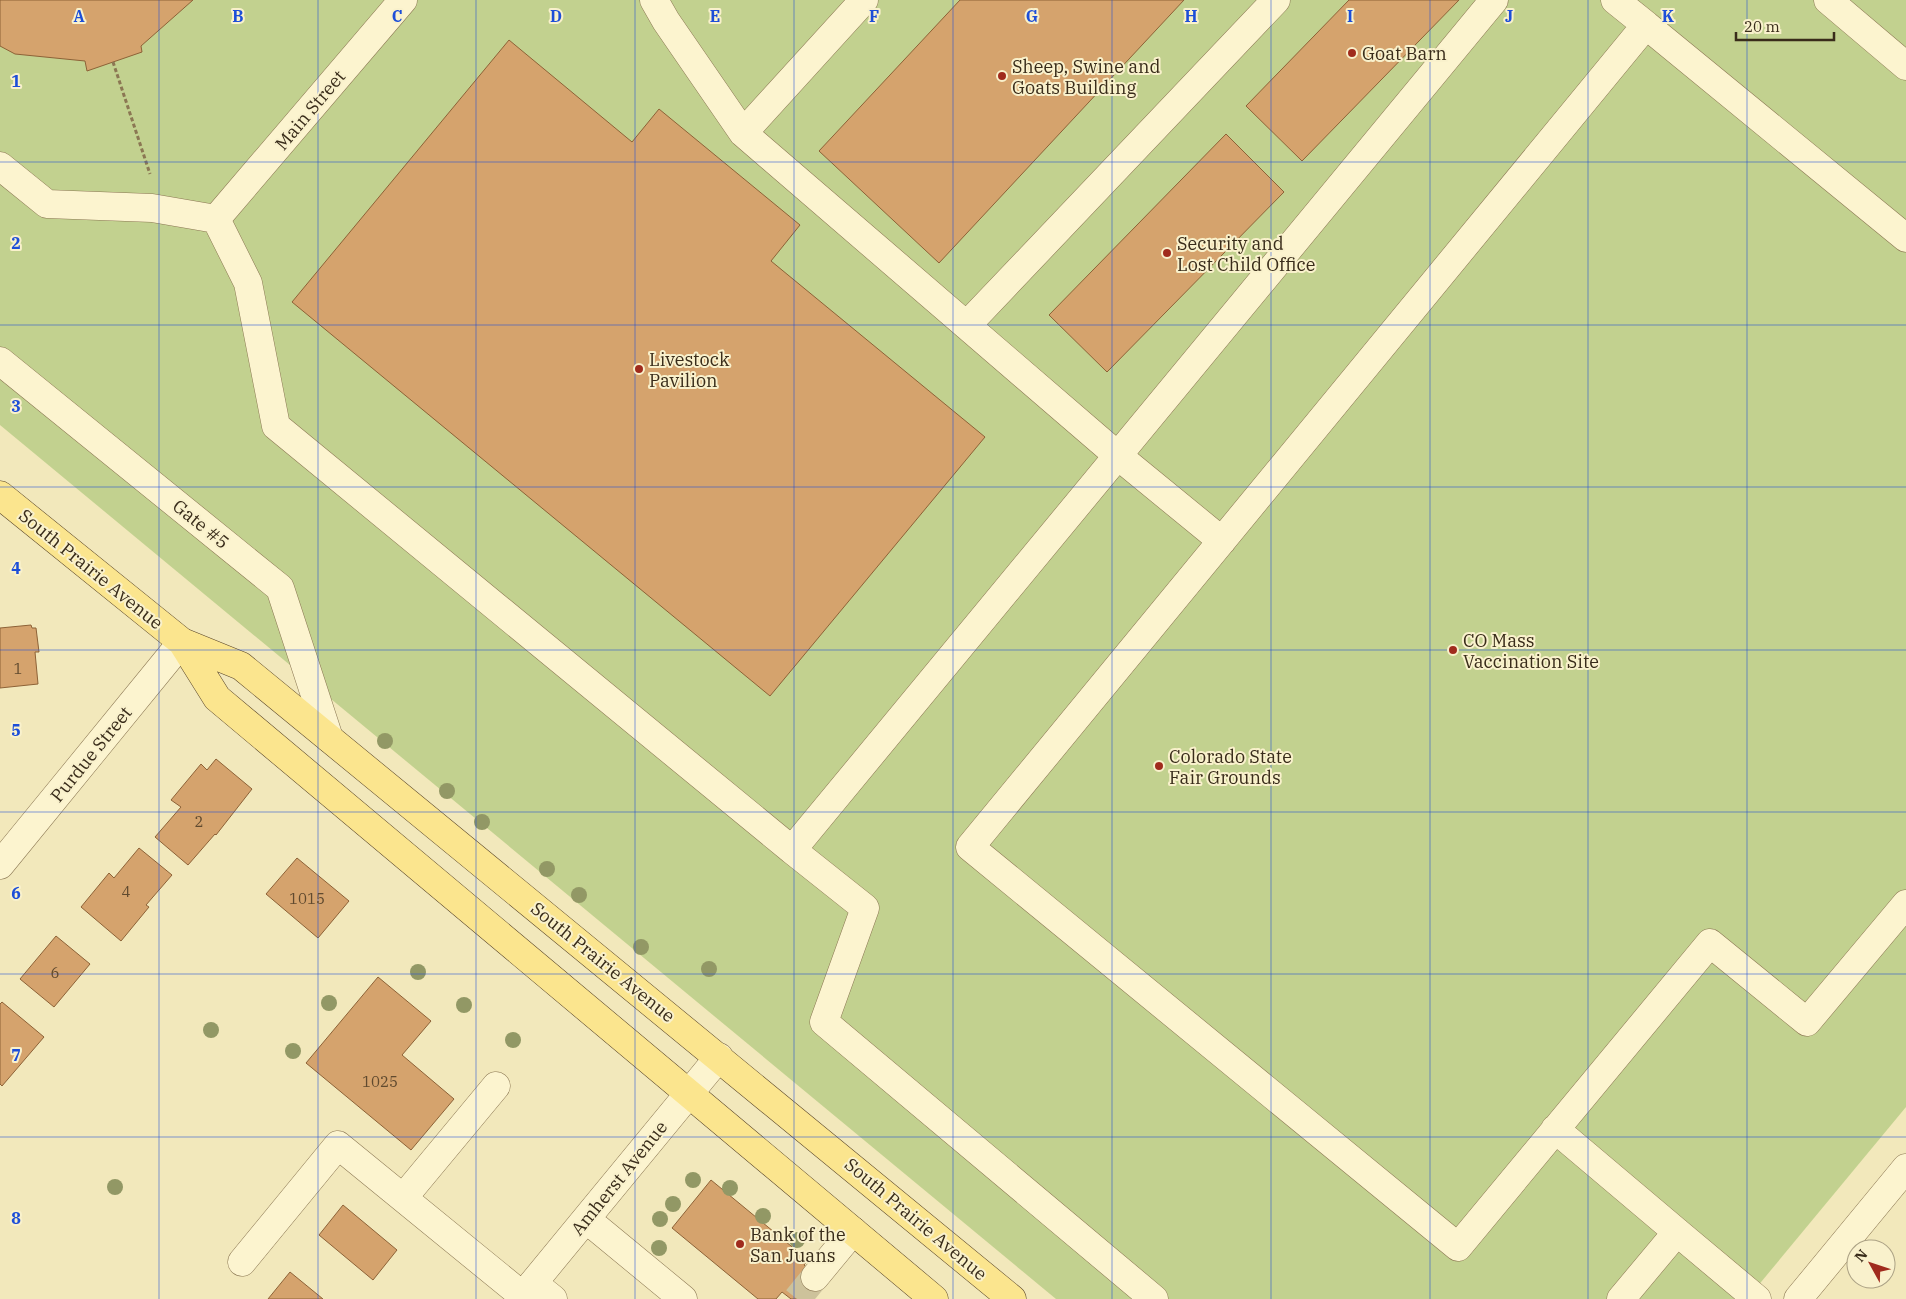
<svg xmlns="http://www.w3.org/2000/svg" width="1906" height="1299" viewBox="0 0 1906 1299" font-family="'IBM Plex Serif',serif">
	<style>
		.green { fill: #c2d18f }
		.building { fill: #d5a36d; stroke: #8d6237 }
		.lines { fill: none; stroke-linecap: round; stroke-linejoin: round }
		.minor-tunnel { stroke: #cdc29b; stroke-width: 28; stroke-dasharray: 28 14; stroke-linecap: butt }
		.minor-casing { stroke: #8b7753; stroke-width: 29 }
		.major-casing { stroke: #584429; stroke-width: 29 }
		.path { stroke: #8b7753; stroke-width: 3; stroke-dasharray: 4 2.5; stroke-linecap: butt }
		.minor { stroke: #fcf4cf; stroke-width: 28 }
		.major { stroke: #fbe58e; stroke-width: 28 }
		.tree { fill: #929865 }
		.grid { fill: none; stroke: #1d4ed8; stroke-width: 1; stroke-opacity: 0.55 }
		.poi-dot { fill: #a02b1d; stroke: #f9f1cc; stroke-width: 2 }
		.labels { text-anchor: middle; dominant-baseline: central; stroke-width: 4; stroke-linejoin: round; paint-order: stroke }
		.number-label { font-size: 15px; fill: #604a2f }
		.poi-label { font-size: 18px; fill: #392c1a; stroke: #f9f1cc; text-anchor: start }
		.street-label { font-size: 18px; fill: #392c1a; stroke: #f9f1cc }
		.grid-label { font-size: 16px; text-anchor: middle; font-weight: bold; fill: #1d4ed8; stroke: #f9f1cc; stroke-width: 4; stroke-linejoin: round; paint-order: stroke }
	</style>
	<rect width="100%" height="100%" fill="#f2e8bb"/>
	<path class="green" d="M0 0H1906V1107L1747 1299H1056L0 425Z"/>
	<path class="building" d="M0 0H193L141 46 142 52 87 71 85 61 15 54 0 46Z
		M960 0H1184L939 263 819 151Z
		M1349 0H1459L1302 161 1246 106Z
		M509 40 632 142 659 109 800 225 771 261 985 437 770 696 292 302Z
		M1226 134 1284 192 1107 372 1049 315Z
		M31 625 32 628H36L39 652H35L38 684 0 688V628Z
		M216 759 252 789 216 835 215 834 188 865 155 837 181 807 171 800 201 764 207 770Z
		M139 848 172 875 146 905 149 907 121 941 81 907 109 873 114 878Z
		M297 858 349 901 318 938 266 894Z
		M56 936 90 964 54 1007 20 979Z
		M378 977 431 1021 402 1055 454 1099 411 1150 306 1063Z
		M2 1002 44 1037 2 1086 0 1084V1004Z
		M711 1180 808 1260 804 1265 825 1283 811 1299H791L782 1292 776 1299H758L672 1228Z
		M343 1205 397 1250 373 1280 319 1235Z
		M290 1272 323 1299H268Z"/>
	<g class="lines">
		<path class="minor-tunnel" d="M797 1299 815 1277"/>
		<g class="minor-casing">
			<path id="minor" d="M654 0 666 21 743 133 1117 455 1222 541
				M1615 0 1646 25
				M1828 0 1906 66
				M743 133 864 0
				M0 166 47 204 152 208 216 219
				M216 219 248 283 276 426 792 850 1494 0
				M216 219 403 0
				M1906 238 1646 25 970 847 1458 1247 1710 943 1807 1022 1906 904
				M967 325 1276 0
				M0 361 280 588 329 738
				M792 850 865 908 824 1022 1154 1299
				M0 865 182 642
				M1555 1129 1677 1232
				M403 1198 496 1086
				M586 1219 683 1299
				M242 1262 338 1145 523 1296
				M815 1277 853 1231
				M533 1283 553 1299
				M520 1299 719 1057
				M1621 1299 1677 1232 1757 1299
				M1798 1299 1906 1168"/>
		</g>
		<g class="major-casing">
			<path id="major" d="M0 495 182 642 241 666 1012 1299
				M182 642 217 698 934 1299"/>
		</g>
		<path class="path" d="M113 62 150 174"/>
		<use href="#minor" class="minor"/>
		<use href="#major" class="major"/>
	</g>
	<g class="tree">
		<circle cx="385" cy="741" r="8"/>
		<circle cx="447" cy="791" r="8"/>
		<circle cx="482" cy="822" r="8"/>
		<circle cx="547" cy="869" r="8"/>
		<circle cx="579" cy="895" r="8"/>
		<circle cx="641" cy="947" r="8"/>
		<circle cx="709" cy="969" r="8"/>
		<circle cx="418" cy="972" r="8"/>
		<circle cx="329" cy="1003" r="8"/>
		<circle cx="464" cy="1005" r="8"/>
		<circle cx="211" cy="1030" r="8"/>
		<circle cx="513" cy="1040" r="8"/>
		<circle cx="293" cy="1051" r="8"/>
		<circle cx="693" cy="1180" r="8"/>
		<circle cx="115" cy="1187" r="8"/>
		<circle cx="730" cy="1188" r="8"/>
		<circle cx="673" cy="1204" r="8"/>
		<circle cx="763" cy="1216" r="8"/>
		<circle cx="660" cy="1219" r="8"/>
		<circle cx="797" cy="1240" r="8"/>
		<circle cx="659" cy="1248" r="8"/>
	</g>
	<path class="grid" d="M159 0V1299M318 0V1299M476 0V1299M635 0V1299M794 0V1299M953 0V1299M1112 0V1299M1271 0V1299M1430 0V1299M1588 0V1299M1747 0V1299M0 162H1906M0 325H1906M0 487H1906M0 650H1906M0 812H1906M0 974H1906M0 1137H1906"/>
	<g class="poi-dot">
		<circle cx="1352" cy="53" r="5"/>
		<circle cx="1002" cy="76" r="5"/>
		<circle cx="1167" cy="253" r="5"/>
		<circle cx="639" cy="369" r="5"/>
		<circle cx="1453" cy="650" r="5"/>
		<circle cx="1159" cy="766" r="5"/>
		<circle cx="740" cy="1244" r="5"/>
	</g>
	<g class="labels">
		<g class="number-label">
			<text x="18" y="668">1</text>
			<text x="199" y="821">2</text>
			<text x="126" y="891">4</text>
			<text x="307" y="898">1015</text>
			<text x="55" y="972">6</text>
			<text x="380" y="1081">1025</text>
		</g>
		<g class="poi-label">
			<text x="1362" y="53">Goat Barn</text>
			<text x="1012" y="66">Sheep, Swine and<tspan x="1012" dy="21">Goats Building</tspan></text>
			<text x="1177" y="243">Security and<tspan x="1177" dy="21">Lost Child Office</tspan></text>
			<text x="649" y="359">Livestock<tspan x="649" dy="21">Pavilion</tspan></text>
			<text x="1463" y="640">CO Mass<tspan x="1463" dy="21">Vaccination Site</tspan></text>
			<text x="1169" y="756">Colorado State<tspan x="1169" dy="21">Fair Grounds</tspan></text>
			<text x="750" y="1234">Bank of the<tspan x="750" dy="21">San Juans</tspan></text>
		</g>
		<g class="street-label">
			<text transform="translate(310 110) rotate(-50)">Main Street</text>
			<text transform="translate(201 524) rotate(39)">Gate #5</text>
			<text transform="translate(91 569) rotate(39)">South Prairie Avenue</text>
			<text transform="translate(91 754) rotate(-51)">Purdue Street</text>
			<text transform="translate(603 962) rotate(39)">South Prairie Avenue</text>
			<text transform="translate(619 1178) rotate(-51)">Amherst Avenue</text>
			<text transform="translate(916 1219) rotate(40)">South Prairie Avenue</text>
		</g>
	</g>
	<g class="grid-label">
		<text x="79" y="22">A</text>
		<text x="238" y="22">B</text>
		<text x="397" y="22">C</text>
		<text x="556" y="22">D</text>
		<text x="715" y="22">E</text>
		<text x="874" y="22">F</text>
		<text x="1032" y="22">G</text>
		<text x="1191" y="22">H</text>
		<text x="1350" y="22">I</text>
		<text x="1509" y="22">J</text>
		<text x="1668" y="22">K</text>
		<text x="16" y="87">1</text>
		<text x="16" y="249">2</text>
		<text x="16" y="412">3</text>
		<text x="16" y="574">4</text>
		<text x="16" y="736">5</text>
		<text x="16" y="899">6</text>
		<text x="16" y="1061">7</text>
		<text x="16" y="1224">8</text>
	</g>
	<g transform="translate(1871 1264) rotate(310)"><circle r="24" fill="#f9f1cc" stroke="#aca285"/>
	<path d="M0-4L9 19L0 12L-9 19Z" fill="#a02b1d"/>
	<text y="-8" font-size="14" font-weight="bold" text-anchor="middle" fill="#392c1a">N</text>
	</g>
	<path d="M1736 32v8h98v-8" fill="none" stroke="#392c1a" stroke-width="2.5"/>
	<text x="1744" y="32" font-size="15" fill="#392c1a" stroke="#f9f1cc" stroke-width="4" paint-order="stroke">20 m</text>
</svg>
